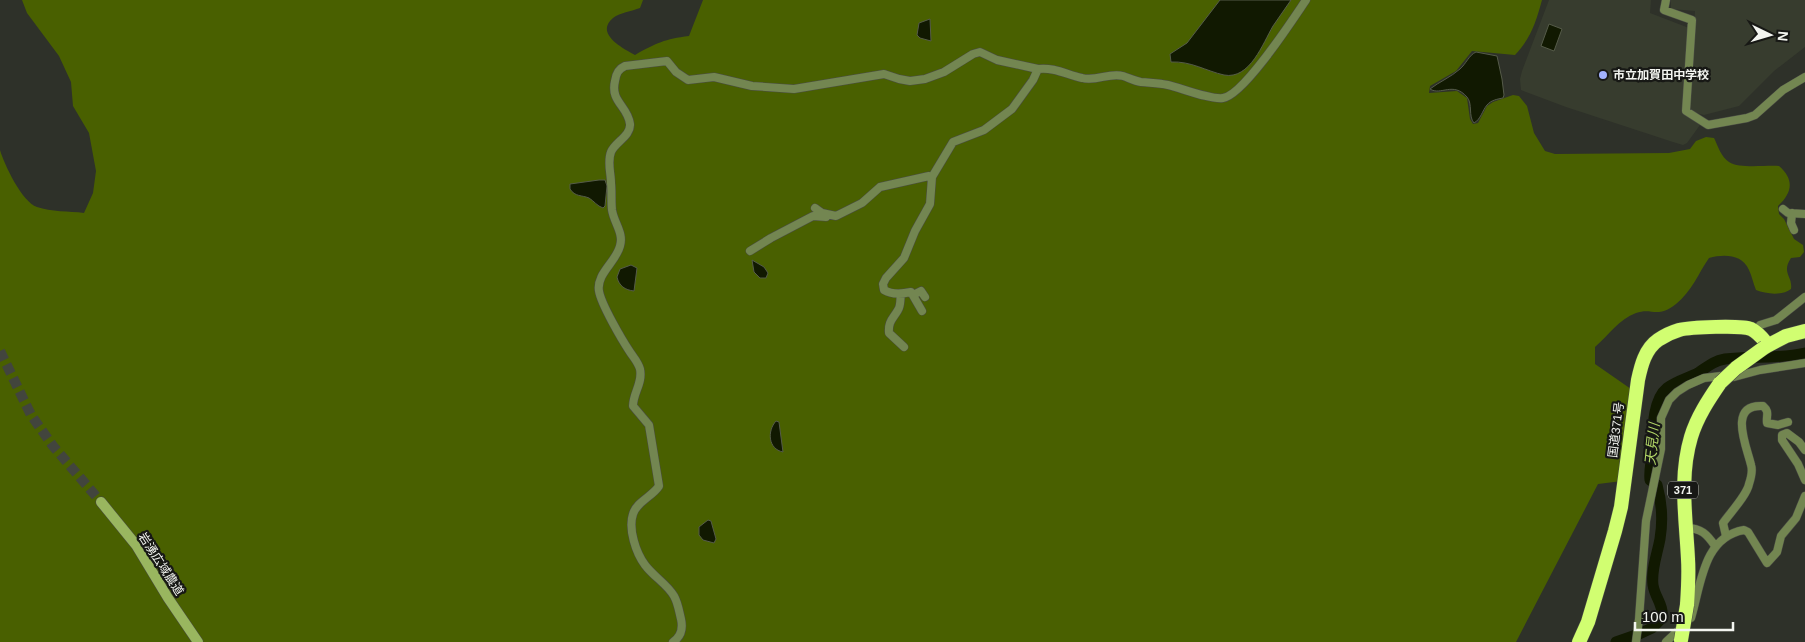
<svg xmlns="http://www.w3.org/2000/svg" width="1805" height="642" viewBox="0 0 1805 642" font-family="Helvetica,'Noto Sans JP',sans-serif">
	<style>
		.built { fill: #373c2e }
		.forest { fill: #496000 }
		.water { fill: #111901; stroke: #555b49 }
		.lines { fill: none; stroke-linecap: round; stroke-linejoin: round }
		.river { stroke: #111901; stroke-width: 11 }
		.secondary-tunnel { stroke: #42453d; stroke-width: 10; stroke-dasharray: 10 5; stroke-linecap: butt }
		.street-casing { stroke: #4a4c45; stroke-width: 9 }
		.secondary-casing { stroke: #4a4c45; stroke-width: 11 }
		.highway-casing { stroke: #4a4c45; stroke-width: 15 }
		.street { stroke: #738651; stroke-width: 8 }
		.secondary { stroke: #99b65f; stroke-width: 10 }
		.highway { stroke: #d1fe71; stroke-width: 14 }
		.highway-bridge-casing { stroke: #4a4c45; stroke-width: 15; stroke-linecap: butt }
		.highway-bridge { stroke: #d1fe71; stroke-width: 14 }
		.poi-dot { fill: #a2b2fd; stroke: #171815; stroke-width: 2 }
		.labels { text-anchor: middle; dominant-baseline: central; stroke-width: 4.5; stroke-linejoin: round; paint-order: stroke }
		.shield { fill: #171815; stroke: #b1b3ae; stroke-width: 1 }
		.shield-label { font-size: 11px; font-weight: bold; fill: #f3f5f0 }
		.poi-label { font-size: 12px; font-weight: bold; fill: #f3f5f0; stroke: #171815; text-anchor: start }
		.street-label { font-size: 12px; fill: #f3f5f0; stroke: #171815 }
		.water-label { font-size: 14px; font-style: italic; fill: #b1d566; stroke: #171815 }
	</style>
	<rect width="100%" height="100%" fill="#2e3129"/>
	<path class="built" d="M1549 0H1651L1650 13 1689 28 1688 55 1682 111 1700 125 1687 143 1683 145 1673 142 1566 107 1521 90 1520 79 1522 71Z
		M1671 0H1805V47L1774 71 1739 106 1704 115 1692 112 1689 104 1695 11 1671 9Z"/>
	<path class="forest" d="M22 0H643L640 8C632 11 619 13 613 18 594 34 624 49 635 55 656 43 665 39 689 36L703 0H1542C1536 22 1531 38 1515 55L1472 51 1456 71 1430 86 1429 93 1457 91 1467 98 1470 119 1473 124 1478 123 1487 106 1493 102 1513 95 1519 96 1527 106 1534 133 1545 151 1555 154 1669 153 1690 149 1696 141 1706 137 1714 138C1718 146 1721 157 1729 162 1740 169 1765 165 1779 166 1794 179 1793 192 1778 206L1779 214 1784 219 1794 239 1803 245 1804 252 1800 257 1791 258C1781 273 1793 276 1791 289 1782 296 1766 294 1756 290 1753 283 1752 276 1749 270 1742 254 1724 254 1709 258 1698 274 1692 291 1676 304 1657 319 1652 307 1636 313 1619 319 1609 335 1595 347V364L1631 389 1622 481 1598 484 1516 642H0V150C4 164 22 202 37 207 51 212 69 211 84 213L93 193 96 171 89 133 73 106 71 82 59 56 27 13Z"/>
	<path class="water" d="M1220 0H1291C1285 9 1279 17 1273 26 1263 43 1250 80 1224 75 1206 71 1191 61 1171 62L1170 54 1187 43Z
		M930 19 931 41 920 38 917 35 919 23Z
		M1549 24 1562 29 1554 51 1541 46Z
		M1476 52 1497 56 1502 79 1504 95 1503 98C1498 99 1491 100 1487 105 1482 111 1481 119 1474 123 1468 116 1473 104 1467 97 1453 81 1441 96 1430 89 1439 82 1451 77 1460 69 1466 64 1469 55 1476 52Z
		M599 180H605L607 186 605 206 603 208C597 206 594 201 589 198 582 195 575 197 570 189V184Z
		M752 260 764 267 768 273 766 278H760L754 272Z
		M631 265 637 268 634 291C625 290 619 286 617 277L620 269Z
		M776 421 779 422 783 452C768 449 767 431 776 421Z
		M708 520 711 521 716 539 714 543 703 540 699 535V527Z"/>
	<g class="lines">
		<path class="river" d="M1616 642 1639 634 1652 628 1662 618C1664 605 1655 598 1653 585 1651 570 1657 555 1660 539 1663 521 1662 503 1657 485L1650 480C1649 471 1651 463 1652 454 1653 436 1651 401 1667 388 1676 381 1688 378 1698 373 1707 367 1713 361 1725 359 1752 356 1778 359 1805 353"/>
		<path class="secondary-tunnel" d="M0 351 31 415 53 446 101 502"/>
		<g class="street-casing">
			<path id="street" d="M1666 0 1664 10 1692 20 1686 111 1708 125 1747 118 1755 115 1783 90 1805 77
				M815 208 822 213 836 216 862 203 880 187 929 176 932 177
				M1783 209 1788 213 1805 214
				M1792 213 1791 223 1794 230
				M750 251 771 238 813 216 826 217
				M901 294C900 299 901 306 898 310 893 319 888 321 889 333L904 347
				M913 295 921 291 925 297
				M922 311 911 292C902 294 892 295 884 290L883 284 886 278 904 258 915 231 930 204 932 177 953 142 984 130 1012 109 1033 80 1038 69
				M1755 332 1760 325 1776 320 1805 297
				M1805 450 1799 442 1787 433 1782 435V440L1798 464 1805 480
				M1686 528C1701 528 1707 534 1715 546
				M1726 536 1723 523C1730 513 1747 495 1749 484 1751 478 1753 471 1751 465 1747 447 1727 404 1763 406 1770 412 1766 415 1767 423L1778 425 1788 422
				M1691 618C1701 585 1703 537 1744 530L1748 532 1767 563 1777 552 1781 536 1796 518 1805 496
				M673 642C682 636 683 628 681 619 679 611 678 603 674 596 667 584 654 577 645 565 636 553 628 529 633 514 637 501 652 497 659 486L649 425 633 406C633 393 643 383 640 369 638 362 634 358 630 352 622 340 601 304 599 291 596 274 616 262 620 246 624 233 614 223 612 210 611 201 612 192 611 183 611 173 607 162 611 152 615 142 631 136 630 124 628 106 610 102 615 81 616 74 618 69 625 66L667 61 676 72 688 80 714 77 752 86 794 89 884 74 899 79 910 81 925 79 944 72 973 54 980 52 997 60 1038 69C1055 67 1067 75 1082 78 1097 82 1109 72 1123 76 1129 78 1135 81 1141 82 1150 83 1159 83 1168 85 1181 88 1211 100 1223 98 1244 95 1293 19 1306 0
				M1636 642 1639 619 1646 521 1661 449V418L1669 400 1677 392 1688 385 1704 378 1721 376 1734 377 1760 370 1805 363
				M1666 642 1681 628"/>
		</g>
		<g class="secondary-casing">
			<path id="secondary" d="M101 502 136 545 168 598 198 642"/>
		</g>
		<g class="highway-casing">
			<path id="highway" d="M1765 347 1786 336 1805 331
				M1687 605C1688 590 1689 574 1688 559 1686 518 1679 477 1691 437 1697 417 1709 399 1720 383
				M1579 642 1588 622 1615 531 1621 507 1638 380C1641 366 1645 349 1658 340 1664 336 1672 332 1679 330 1690 327 1742 325 1751 329 1759 333 1763 339 1768 345"/>
		</g>
		<use href="#street" class="street"/>
		<use href="#secondary" class="secondary"/>
		<use href="#highway" class="highway"/>
		<g class="highway-bridge-casing">
			<path id="highway-bridge" d="M1720 383 1736 368 1765 347
				M1681 640 1687 605"/>
		</g>
		<use href="#highway-bridge" class="highway-bridge"/>
	</g>
	<circle class="poi-dot" cx="1603" cy="75" r="5"/>
	<g class="labels">
		<rect class="shield" x="1668" y="481.5" width="30" height="17" rx="4"/>
		<g class="shield-label">
			<text x="1683" y="490">371</text>
		</g>
		<g class="poi-label">
			<text x="1613" y="75">市立加賀田中学校</text>
		</g>
		<g class="street-label">
			<text transform="translate(1616 430) rotate(-83)">国道371号</text>
			<text transform="translate(161 564) rotate(57)">岩湧広域農道</text>
		</g>
		<g class="water-label">
			<text transform="translate(1652 444) rotate(-84)">天見川</text>
		</g>
	</g>
	<g transform="translate(1770 35) rotate(95)" stroke="#171815" stroke-width="4" paint-order="stroke">
	<path d="M0-4L9 19L0 12L-9 19Z" fill="#f3f5f0"/>
	<text y="-8" font-size="14" font-weight="bold" text-anchor="middle" fill="#f3f5f0">N</text>
	</g>
	<path d="M1635 622v8h98v-8" fill="none" stroke="#f3f5f0" stroke-width="2.5"/>
	<text x="1642" y="622" font-size="15" fill="#f3f5f0" stroke="#171815" stroke-width="4" paint-order="stroke">100 m</text>
</svg>
